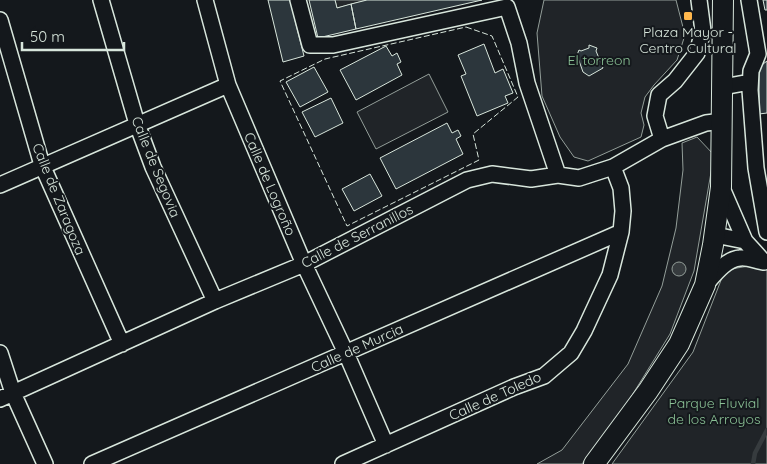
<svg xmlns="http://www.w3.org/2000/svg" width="767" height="464" viewBox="0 0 767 464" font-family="Quicksand,sans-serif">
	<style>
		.green { fill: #202428; stroke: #939e99 }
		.parking { fill: #24282b; stroke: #939e99 }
		.water { fill: #363b3e; stroke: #939e99 }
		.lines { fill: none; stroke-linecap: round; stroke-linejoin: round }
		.stream { stroke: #363b3e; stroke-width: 4.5 }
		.building { fill: #2c363c; stroke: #d8e6dc }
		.minor-casing { stroke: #d8e6dc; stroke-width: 18 }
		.major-casing { stroke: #d8e6dc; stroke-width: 22 }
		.minor { stroke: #14181c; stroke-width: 15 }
		.major { stroke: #14181c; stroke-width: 20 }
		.fence { stroke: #d8e6dc; stroke-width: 1; stroke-dasharray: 6 2.5; stroke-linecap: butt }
		.poi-dot { fill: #ffb74d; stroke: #14181c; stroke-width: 2 }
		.labels { text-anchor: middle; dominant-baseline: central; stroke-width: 4; stroke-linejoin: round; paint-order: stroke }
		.poi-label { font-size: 14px; fill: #d8e6dc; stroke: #14181c }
		.park-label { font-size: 14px; fill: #8ac095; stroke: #14181c }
		.street-label { font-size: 14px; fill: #d8e6dc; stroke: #14181c }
	</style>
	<rect width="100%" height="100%" fill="#14181c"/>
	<path class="green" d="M544 0H676L685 35 677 60 654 85 645 97 641 113 644 125 641 137 588 161 574 157 560 137 542 96 537 33Z
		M429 74 448 112 376 149 357 112Z
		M697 137 714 155 694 271 670 334 626 405 582 464H537L562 450 628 364 662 286 676 228 683 170 682 143Z
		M767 263V464H612L693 352 725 270Z"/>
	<path class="parking" d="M335 0H367L337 8Z"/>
	<path class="water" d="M672 269a7 7 0 1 1 14 0a7 7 0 1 1-14 0Z"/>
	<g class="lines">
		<path class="stream" d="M753 464 755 453 767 430"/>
	</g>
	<path class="building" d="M268 0H290L304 56 283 62Z
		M309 0H335L337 8 351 4 356 29 318 38Z
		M367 0H482L356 29 351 4Z
		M763 0H767V10H765Z
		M484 44 495 73 503 69 513 93 505 96 508 103 477 116 461 76 466 74 458 55Z
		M589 45 597 48 596 51 603 68 589 76 583 72 577 55 579 50 581 51 589 48Z
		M386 46 392 56 397 53 401 62 397 64 402 75 356 100 340 70Z
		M767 61V113L759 114V67Z
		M314 67 328 92 300 107 286 82Z
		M331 98 343 123 315 137 302 112Z
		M447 123 452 133 458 130 461 136 456 139 463 154 396 189 380 158Z
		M370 174 382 196 354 211 342 189Z"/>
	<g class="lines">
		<g class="minor-casing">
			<path id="minor" d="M101 0 137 124 153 167 215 301
				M205 0 228 85 304 264 346 353 386 445
				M298 0 310 45H333L507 7 519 43 527 83 558 175
				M749 0 758 54 751 71 750 90 756 168 767 232
				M0 20 42 165 122 344
				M723 87 750 82
				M662 139 655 116 659 95 675 81 697 53 703 31 699 0
				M0 185 228 85
				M722 188 745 241 764 262
				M715 235 745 241
				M706 284C714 275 726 259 740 258 747 257 757 261 764 262
				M0 353 13 393 45 464
				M0 399 215 301 304 264 467 180 492 174 531 179 558 175 579 178 613 167 662 139 706 123 723 121
				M92 464 621 232
				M343 464 514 387 544 376 571 353 584 331 610 275 621 232 623 211 621 188 613 167"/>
		</g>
		<g class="major-casing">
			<path id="major" d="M594 464 648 391 679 344 705 285 713 245 721 187 723 0"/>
		</g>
		<use href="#minor" class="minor"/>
		<use href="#major" class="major"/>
		<path class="fence" d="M466 27 492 36 518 97 473 134 479 160 347 226 280 81 325 59Z"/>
	</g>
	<rect class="poi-dot" x="683" y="11" width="10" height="10" rx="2.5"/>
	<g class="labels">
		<g class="poi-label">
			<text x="688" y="32">Plaza Mayor -<tspan x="688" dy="16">Centro Cultural</tspan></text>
		</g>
		<g class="park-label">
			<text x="599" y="60">El torreon</text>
			<text x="714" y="403">Parque Fluvial<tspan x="714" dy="16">de los Arroyos</tspan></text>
		</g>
		<g class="street-label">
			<text transform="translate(156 167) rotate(68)">Calle de Segovia</text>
			<text transform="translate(270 184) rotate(67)">Calle de Logroño</text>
			<text transform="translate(59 199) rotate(68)">Calle de Zaragoza</text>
			<text transform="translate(357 236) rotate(-27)">Calle de Serranillos</text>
			<text transform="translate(357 348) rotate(-24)">Calle de Murcia</text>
			<text transform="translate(495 396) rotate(-24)">Calle de Toledo</text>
		</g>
	</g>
	<path d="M22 42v8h102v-8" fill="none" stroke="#d8e6dc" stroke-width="2.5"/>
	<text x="30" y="42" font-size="15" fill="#d8e6dc" stroke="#14181c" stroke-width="4" paint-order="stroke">50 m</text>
</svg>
